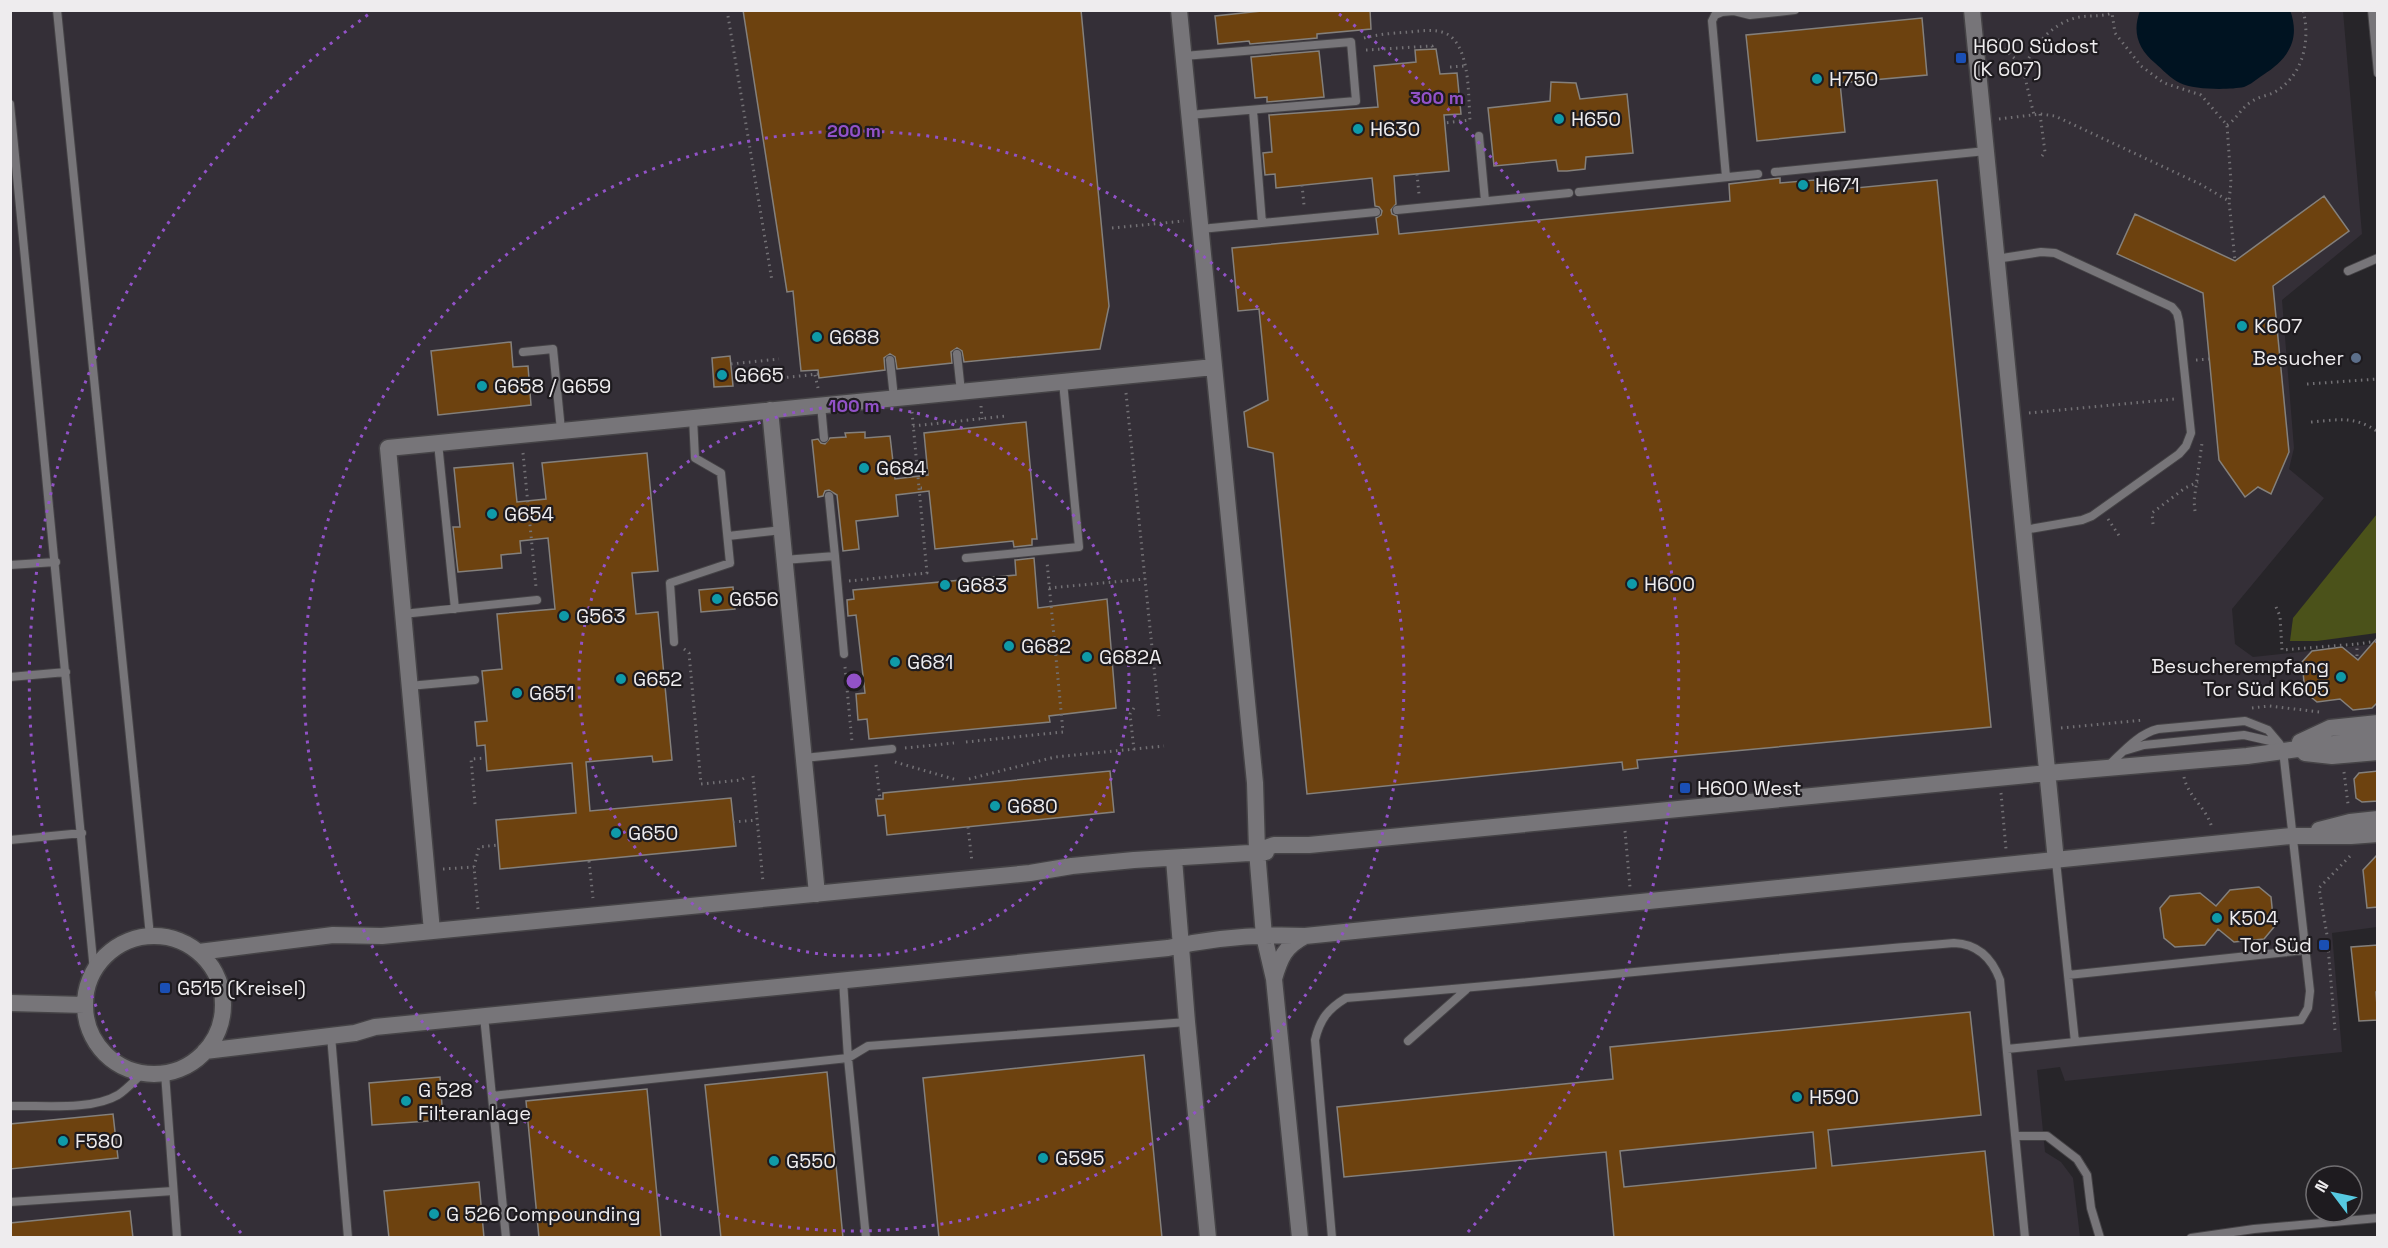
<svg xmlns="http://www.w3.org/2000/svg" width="2388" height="1248" viewBox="0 0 2388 1248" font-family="'Space Grotesk',sans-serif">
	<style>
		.built { fill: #342f37 }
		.green { fill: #4b521a }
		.water { fill: #001321 }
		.building { fill: #6d420f; stroke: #84807c; stroke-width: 1.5; fill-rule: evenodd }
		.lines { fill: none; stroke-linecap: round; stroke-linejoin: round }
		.service-casing { stroke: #454346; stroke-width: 10 }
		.minor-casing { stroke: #454346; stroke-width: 19 }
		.path { stroke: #737175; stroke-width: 3; stroke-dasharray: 1.5 4.5; stroke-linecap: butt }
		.service { stroke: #777579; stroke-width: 8 }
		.minor { stroke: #777579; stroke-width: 16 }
		.ring { fill: none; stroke: #9252c8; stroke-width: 3; stroke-dasharray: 3 6 }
		.transit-dot { fill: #1a4fb4; stroke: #1e1b1f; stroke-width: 2 }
		.culture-dot { fill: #0f9aa8; stroke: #1e1b1f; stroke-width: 2 }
		.service-dot { fill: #5c6f8a; stroke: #1e1b1f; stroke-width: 2 }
		.labels { text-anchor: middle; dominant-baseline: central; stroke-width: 4.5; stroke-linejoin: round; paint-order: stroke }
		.poi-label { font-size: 20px; fill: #eeecee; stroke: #1e1b1f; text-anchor: start }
		.centre { fill: #9252c8; stroke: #1e1b1f; stroke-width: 3 }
		.ring-label { font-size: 18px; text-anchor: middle; font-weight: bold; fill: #9252c8; stroke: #1e1b1f; stroke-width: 4.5; stroke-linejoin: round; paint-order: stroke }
	</style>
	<rect width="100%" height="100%" fill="#272529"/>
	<path class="built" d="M10 11H2343L2362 234 2282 300 2294 448 2289 469 2324 498 2232 609 2235 644 2253 657 2377 644V927L2332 933 2342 1052 2065 1081 2060 1067 2037 1070 2045 1152 2061 1162 2073 1178 2080 1237H11Z"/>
	<path class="green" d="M2377 514V633L2317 641H2290L2293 618Z"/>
	<path class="water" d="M2290 10C2301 40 2288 59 2263 75 2257 79 2250 85 2244 87 2229 90 2194 90 2180 83 2171 79 2162 69 2155 63 2138 49 2132 32 2140 11Z"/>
	<path class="building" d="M743 10H1081L1109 306 1100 349 964 362 962 351 957 348 951 352 952 363 897 369 895 357 890 354 884 358 885 370 819 378 818 370 801 371 793 291 787 292Z
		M1271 10H1370L1371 29 1317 34V38L1250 44 1249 41 1218 44 1215 16Z
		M1922 18 1927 75 1840 83 1845 132 1757 141 1746 35Z
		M1436 49 1440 74 1457 73 1461 114 1444 115 1449 171 1394 176 1396 204 1391 210 1392 214 1397 216 1399 234 1730 201 1729 184 1780 178V183L1815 180V192L1937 180 1991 727 1637 760 1638 768 1623 770 1622 762 1307 794 1273 453 1248 447 1244 412 1268 400 1259 309 1238 311 1232 248 1378 234 1376 218 1381 215 1382 211 1379 207 1375 206 1372 178 1276 188 1275 174 1265 175 1263 153 1272 152 1269 115 1378 107 1374 66 1416 62 1415 50Z
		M1319 51 1324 97 1267 102V97L1255 98 1251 57Z
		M1551 82 1576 83 1580 99 1627 94 1633 153 1586 157 1585 169 1567 171H1558L1556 160 1494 166 1488 108 1550 101Z
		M2324 196 2349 231 2273 286 2289 452 2271 494 2258 487 2245 497 2219 460 2203 293 2117 254 2135 214 2235 261Z
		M511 342 513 367 528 366 531 405 438 415 431 351Z
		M730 356 733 386 714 387 712 358Z
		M1026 422 1037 539H1032V545L1014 547 1013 541 935 549 929 491 896 495 898 516 856 521 859 549 843 551 837 495 829 490 825 491 823 496 818 497 812 440 818 439 821 443 825 444 830 438 846 437 845 433 865 432V438L890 436 895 479 928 475 924 433Z
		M647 453 658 571 632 573 636 614 658 612 672 760 653 762 652 756 586 762 590 811 731 798 736 846 500 869 496 820 576 813 572 763 487 771 485 745 477 746 475 722 487 721 482 671 502 669 497 614 555 609 548 538 520 541 521 553 501 555 502 568 458 572 453 527H460L454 468 513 463 517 502 546 499 542 463Z
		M1034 558 1038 608 1107 599 1116 708 1049 716 1050 722 869 739 867 719 858 720 856 694 865 693 856 615 848 616 847 600 854 599 853 590 1016 575 1015 560Z
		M733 587 735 609 701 612 699 590Z
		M2378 637V702L2372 708 2353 710 2340 699 2317 702 2305 692 2302 662 2312 651 2342 647 2358 660Z
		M1110 771 1114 812 887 835 885 815 878 816 876 799H883V793Z
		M2378 771V801L2362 802 2356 798 2354 779 2359 773Z
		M2378 854V907L2367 908 2363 870Z
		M2259 887 2271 897 2274 927 2264 939 2234 942 2218 929 2205 945 2175 947 2164 938 2160 908 2170 896 2200 893 2216 906 2230 890Z
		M2378 945V992H2376L2378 1020 2359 1021 2351 947Z
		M1970 1012 1981 1115 1828 1130 1832 1166 1985 1151 1994 1238H1614L1606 1152 1344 1177 1337 1107 1613 1079 1610 1047ZM1813 1132 1816 1168 1624 1187 1620 1151Z
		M1144 1055 1162 1238H939L923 1078Z
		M827 1072 843 1238H721L705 1085Z
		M440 1077 443 1120 372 1125 369 1083Z
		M647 1089 661 1238H539L526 1101Z
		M113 1114 118 1158 10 1169V1124Z
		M479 1182 484 1238H389L384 1191Z
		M130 1211 133 1238H10V1223Z"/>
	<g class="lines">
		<g class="service-casing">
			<path id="service" d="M57 10 150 936
				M2372 10 2378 73
				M1184 56 1351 42 1356 101 1189 115
				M10 104 94 971
				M1253 110 1262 223
				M1479 136 1485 201
				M1775 172 1986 151
				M1726 177 1712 21 1715 15 1722 12 1734 11 1750 15 1795 10
				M1579 192 1758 174
				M1397 210 1569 193
				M1201 229 1376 212
				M1996 259 2041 252 2055 253 2172 307 2177 313 2179 321 2191 433 2186 446 2179 454 2092 516 2082 520 2024 530
				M2348 271 2378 258
				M523 352 553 349 561 430
				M957 354 961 392
				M890 360 894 398
				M821 405 824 438
				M438 443 455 609
				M728 536 782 530
				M835 556 844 654
				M966 558 1079 547 1063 382
				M784 560 835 556 829 496
				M10 565 56 562
				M403 614 537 600
				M674 642 670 583 730 563 721 473 695 458 693 418
				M10 677 66 672
				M409 686 475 680
				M804 758 892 749
				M2109 765C2124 751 2138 734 2158 729L2245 721 2268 730 2279 743
				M10 840 82 833
				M2068 975 2306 950
				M843 980 848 1058 866 1238
				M484 1016 506 1238
				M331 1036 348 1238
				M1408 1041 1468 988
				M2075 1042 2301 1020 2308 1008 2310 991 2283 750 2279 743 2244 735 2144 745 2124 751
				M2007 1049 2075 1042 2056 861
				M165 1073 177 1238
				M492 1096 848 1058 868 1046 1187 1022
				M10 1106C41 1105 91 1111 118 1095 127 1089 135 1080 143 1073
				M2016 1136H2047L2077 1159 2087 1175 2091 1208 2100 1238
				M10 1202 173 1191
				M1332 1238 1315 1040C1320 1019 1328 1009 1346 998 1549 982 1751 959 1954 943 1978 944 1992 958 2000 980L2025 1238
				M2191 1238 2254 1229 2378 1218"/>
		</g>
		<g class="minor-casing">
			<path id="minor" d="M1179 10 1255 783 1257 851 1264 936 1274 979 1300 1238
				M1972 10 2056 861
				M770 410 817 894
				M2300 742 2330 728 2378 723
				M2305 753 2332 756 2378 752
				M2319 830 2350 822 2378 819
				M1257 851 1274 845H1309L2048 773 2247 756 2378 738
				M1174 859 1187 1022 1208 1238
				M432 931 388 448 1214 367
				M85 1005a69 69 0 1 1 138 0a69 69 0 1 1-138 0Z
				M199 952 333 935 382 936 1030 873 1072 866 1134 860 1266 852
				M1274 979C1280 958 1285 946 1305 936
				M10 1003 85 1005
				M205 1051 355 1033 375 1027 1168 948C1212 938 1260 934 1305 936L2291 836H2351L2378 834"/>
		</g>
		<path class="path" d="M727 10 772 281
			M2114 10 2112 13 2115 33 2141 66 2164 83 2201 95 2227 125 2231 182 2229 201
			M1364 38C1379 34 1395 33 1410 32 1421 31 1432 29 1442 32 1471 40 1468 96 1470 120L1444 123
			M1992 39H1998L2004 49 2022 65 2034 115
			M1366 50 1432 46 1433 49
			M1450 67 1465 66
			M2024 69C2032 46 2054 21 2080 17 2091 15 2101 17 2112 13L2110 10
			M2040 114 2045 152 2042 156
			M1999 119 2040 114 2055 116 2200 184 2229 201 2235 261
			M2227 125C2237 119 2241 108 2251 102 2258 97 2266 96 2273 93 2303 77 2311 41 2303 10
			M1417 174 1419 194
			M1302 185 1304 205
			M1112 228 1184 221
			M2196 360 2209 359
			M731 364 779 359
			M815 375 818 388
			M781 378 818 374
			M2307 384 2378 379
			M1126 393 1159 716
			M981 406 982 419
			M912 412 919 488H922
			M2029 413 2175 399
			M2311 422C2338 420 2354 415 2378 432
			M913 426 1006 416
			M523 453 536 587
			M2195 511 2194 501 2202 443
			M2108 519 2120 537
			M2153 524 2152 513 2185 488 2198 482
			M849 581 927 573 919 488
			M1049 588 1145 579
			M2276 607 2280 616 2282 650 2357 644
			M684 649 689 653 701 784 741 780 746 777
			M2357 656V644L2378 641
			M845 667 852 742
			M1134 708 1130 714 1134 750
			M2252 708 2269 706 2320 712
			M2061 728 2144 720
			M966 742 1063 732 1047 562
			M905 748 954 743
			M895 762 957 780
			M876 765 880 799
			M2344 772 2348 804
			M753 776 763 882
			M2184 777C2188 797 2207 808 2212 828
			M969 779 1055 757 1164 746
			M2001 793 2006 849
			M475 804 471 759 486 758
			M733 822 757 820
			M968 827 972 862
			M1625 831 1630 887
			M589 861 593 898
			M443 869 474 867
			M478 909 474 867 479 847 498 845
			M2335 1030 2327 935 2319 888 2353 853"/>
		<use href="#service" class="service"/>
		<use href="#minor" class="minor"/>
	</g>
	<g class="ring">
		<circle cx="854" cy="681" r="275"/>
		<circle cx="854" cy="681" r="550"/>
		<path d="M241 1233A825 825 0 0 1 369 14M1339 14A825 825 0 0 1 1467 1233"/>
	</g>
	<g class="transit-dot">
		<rect x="1955" y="52" width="12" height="12" rx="3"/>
		<rect x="1679" y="782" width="12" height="12" rx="3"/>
		<rect x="2318" y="939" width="12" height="12" rx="3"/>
		<rect x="159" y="982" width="12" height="12" rx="3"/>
	</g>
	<g class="culture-dot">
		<circle cx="1817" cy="79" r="6"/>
		<circle cx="1559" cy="119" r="6"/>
		<circle cx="1358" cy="129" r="6"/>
		<circle cx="1803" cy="185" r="6"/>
		<circle cx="2242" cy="326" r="6"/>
		<circle cx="817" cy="337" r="6"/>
		<circle cx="722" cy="375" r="6"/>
		<circle cx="482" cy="386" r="6"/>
		<circle cx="864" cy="468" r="6"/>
		<circle cx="492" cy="514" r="6"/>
		<circle cx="1632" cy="584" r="6"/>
		<circle cx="945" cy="585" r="6"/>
		<circle cx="717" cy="599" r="6"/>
		<circle cx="564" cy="616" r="6"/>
		<circle cx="1009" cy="646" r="6"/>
		<circle cx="1087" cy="657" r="6"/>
		<circle cx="895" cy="662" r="6"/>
		<circle cx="2341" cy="677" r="6"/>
		<circle cx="621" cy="679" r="6"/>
		<circle cx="517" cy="693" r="6"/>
		<circle cx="995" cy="806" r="6"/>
		<circle cx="616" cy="833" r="6"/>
		<circle cx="2217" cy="918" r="6"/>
		<circle cx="1797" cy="1097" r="6"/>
		<circle cx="406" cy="1101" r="6"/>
		<circle cx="63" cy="1141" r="6"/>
		<circle cx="1043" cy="1158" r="6"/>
		<circle cx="774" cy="1161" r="6"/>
		<circle cx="434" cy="1214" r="6"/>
	</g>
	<circle class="service-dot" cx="2356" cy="358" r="6"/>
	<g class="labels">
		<g class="poi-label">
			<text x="1973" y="46">H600 Südost<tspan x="1973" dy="23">(K 607)</tspan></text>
			<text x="1829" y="79">H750</text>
			<text x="1571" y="119">H650</text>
			<text x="1370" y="129">H630</text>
			<text x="1815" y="185">H671</text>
			<text x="2254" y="326">K607</text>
			<text x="829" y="337">G688</text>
			<text x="2344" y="358" text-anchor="end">Besucher</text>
			<text x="734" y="375">G665</text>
			<text x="494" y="386">G658 / G659</text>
			<text x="876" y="468">G684</text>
			<text x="504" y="514">G654</text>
			<text x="1644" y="584">H600</text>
			<text x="957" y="585">G683</text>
			<text x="729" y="599">G656</text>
			<text x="576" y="616">G563</text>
			<text x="1021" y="646">G682</text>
			<text x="1099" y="657">G682A</text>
			<text x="907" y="662">G681</text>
			<text x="2329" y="666" text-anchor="end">Besucherempfang<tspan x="2329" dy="23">Tor Süd K605</tspan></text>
			<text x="633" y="679">G652</text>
			<text x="529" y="693">G651</text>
			<text x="1697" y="788">H600 West</text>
			<text x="1007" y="806">G680</text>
			<text x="628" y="833">G650</text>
			<text x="2229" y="918">K504</text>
			<text x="2312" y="945" text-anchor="end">Tor Süd</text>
			<text x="177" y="988">G515 (Kreisel)</text>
			<text x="418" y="1090">G 528<tspan x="418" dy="23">Filteranlage</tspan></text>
			<text x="1809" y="1097">H590</text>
			<text x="75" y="1141">F580</text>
			<text x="1055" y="1158">G595</text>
			<text x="786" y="1161">G550</text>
			<text x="446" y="1214">G 526 Compounding</text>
		</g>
	</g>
	<circle cx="854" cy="681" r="9" class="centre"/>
	<g class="ring-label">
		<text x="1437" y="104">300 m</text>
		<text x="854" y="137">200 m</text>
		<text x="854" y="412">100 m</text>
	</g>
	<rect width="2388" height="1248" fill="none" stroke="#eeecee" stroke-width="24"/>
	<g transform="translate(2334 1194) rotate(302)"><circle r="28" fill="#1e1b1f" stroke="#716f72" stroke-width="1.5"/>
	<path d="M0-4.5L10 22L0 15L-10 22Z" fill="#56c9e0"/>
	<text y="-9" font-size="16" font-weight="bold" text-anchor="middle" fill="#eeecee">N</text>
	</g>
</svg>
